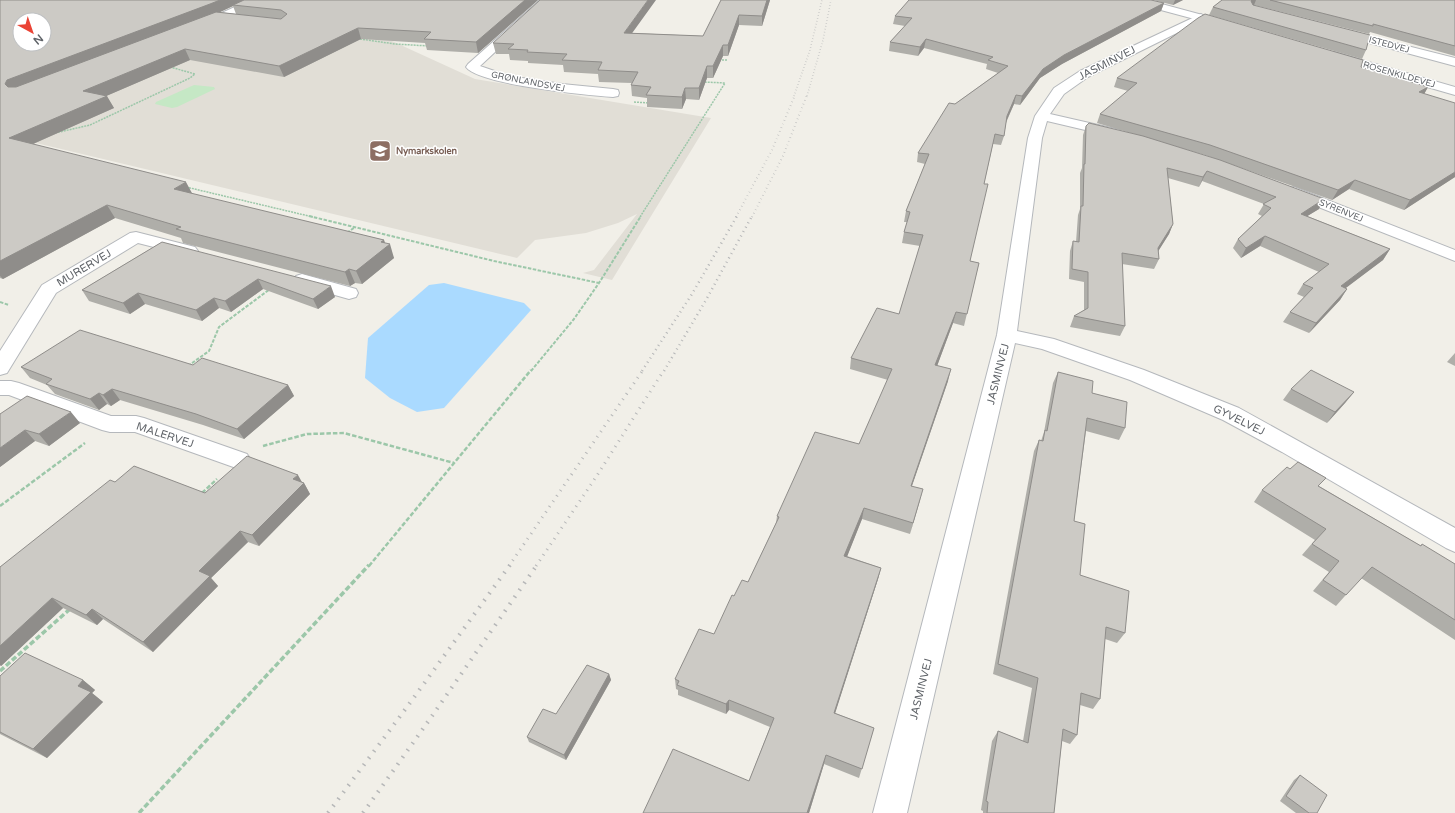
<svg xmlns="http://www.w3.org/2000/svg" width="1455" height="813" viewBox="0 0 1455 813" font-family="'Varela Round',sans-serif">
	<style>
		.education { fill: #e1ded6 }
		.green { fill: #c5e8c5 }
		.water { fill: #aadaff }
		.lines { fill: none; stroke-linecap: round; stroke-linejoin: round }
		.minor-casing { stroke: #b5b8bc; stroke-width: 2 }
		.tertiary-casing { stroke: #b5b8bc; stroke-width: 2 }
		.path-far3 { stroke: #9cc7a9; stroke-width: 1.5; stroke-dasharray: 2 1; stroke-linecap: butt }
		.path-far2 { stroke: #9cc7a9; stroke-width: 2; stroke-dasharray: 3.5 1.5; stroke-linecap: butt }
		.path-far1 { stroke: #9cc7a9; stroke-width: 2.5; stroke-dasharray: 4.5 2; stroke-linecap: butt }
		.path { stroke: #9cc7a9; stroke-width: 3.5; stroke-dasharray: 5.5 2.5; stroke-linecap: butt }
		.minor { fill: #fff; fill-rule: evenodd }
		.tertiary { fill: #fff; fill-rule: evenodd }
		.rail-far4 { stroke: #b6b7b8; stroke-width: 1.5; stroke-dasharray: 0.5 2.5; stroke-linecap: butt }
		.rail-far3 { stroke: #b6b7b8; stroke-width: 2; stroke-dasharray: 0.5 3.5; stroke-linecap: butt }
		.rail-far2 { stroke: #b6b7b8; stroke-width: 2.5; stroke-dasharray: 1 4; stroke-linecap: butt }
		.rail-far1 { stroke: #b6b7b8; stroke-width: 3; stroke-dasharray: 1 5.5; stroke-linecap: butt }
		.rail { stroke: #b6b7b8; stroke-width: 4; stroke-dasharray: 1.5 7; stroke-linecap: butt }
		.wall { fill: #afaea9; fill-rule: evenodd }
		.shaded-wall { fill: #8f8d8a }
		.building { fill: #cccac5; stroke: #8f8d8a; fill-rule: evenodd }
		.labels { text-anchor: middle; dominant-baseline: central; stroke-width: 3; stroke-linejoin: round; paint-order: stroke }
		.far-street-label { font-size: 9px; fill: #5f6368; stroke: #fff }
		.far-education-label { font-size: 9px; font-weight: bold; fill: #785e54; stroke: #fff; text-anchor: start }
		.street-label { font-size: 11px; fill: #5f6368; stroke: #fff }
	</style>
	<rect width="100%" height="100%" fill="#f1efe8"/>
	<path class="education" d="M381 36 475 79 711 118 612 280 583 273 594 270 637 214 618 223 586 233 535 240 517 258 36 143 0 159V42L44 44Z"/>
	<path class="green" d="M194 85 214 87 215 89 177 107 172 108 155 104 156 102Z"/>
	<path class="water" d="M444 283 524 303 531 310 444 408 417 412 390 398 365 378 368 338 429 285Z"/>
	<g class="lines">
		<g class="minor-casing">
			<path id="minor" d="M250 0H264L263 2 223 20 219 21 214 18 215 16Z
				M540 0H551L480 66 509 76 562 84 613 89 618 90 619 93 618 96 613 97C588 95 479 85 466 67L468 64Z
				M1201 14 1206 17 1205 19 1088 77 1064 94 1050 114 1120 130 1122 133 1120 136 1115 137 1047 121 1042 138 1017 331 1054 339 1144 370 1239 408 1455 528V552L1446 548 1282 452 1223 420 1130 380 1042 349 1015 343 907 813H873L997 335 1028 138 1035 116 1054 88 1080 71Z
				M1340 29 1455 58V66L1336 34 1334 32Z
				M1294 187 1455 250V261L1288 195 1286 192 1288 189Z
				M136 232 195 247 198 251 195 255 189 256 138 243 56 293 7 373 0 375V351L42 285 130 233Z
				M302 274 356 289 358 293 356 297 349 299 296 284 293 280 296 276Z
				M0 381H11L19 383 111 416H136L144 418 247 454 251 460 247 466 239 469 135 432H110L102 430 9 395H0Z"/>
		</g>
		<g class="tertiary-casing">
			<path id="tertiary" d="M1130 0H1147L1232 23 1234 25 1228 28 1131 2Z
				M1334 52 1455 87V95L1330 59 1328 56 1330 53Z"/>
		</g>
		<path class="path-far3" d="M360 39 395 44 429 46
			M719 60H727
			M634 102 649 103
			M55 133 90 125 190 78 195 74 170 67
			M186 187 313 217
			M640 217 725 83 704 82"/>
		<path class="path-far2" d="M309 216 494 261 599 283
			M347 233 355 227
			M0 302 9 305
			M188 366 209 351 219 327 270 289
			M531 371 574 319 599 283 641 216"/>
		<path class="path-far1" d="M263 446 307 434 344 433 454 463
			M202 493 217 479
			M0 506 85 443
			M369 566 531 370"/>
		<path class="path" d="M0 671 70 609
			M139 813 369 565"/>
		<use href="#minor" class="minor"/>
		<use href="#tertiary" class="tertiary"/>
		<path class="rail-far4" d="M794 96 810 50 822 0
			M807 96 823 40 831 0"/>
		<path class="rail-far3" d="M736 217 772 150 795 95
			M752 217 783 156 807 95"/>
		<path class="rail-far2" d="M642 371 692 294 737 216
			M664 371 706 300 752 216"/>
		<path class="rail-far1" d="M509 566 643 370
			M536 566 596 477 664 370"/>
		<path class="rail" d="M328 813 407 707 510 565
			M363 813 425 726 537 565"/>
	</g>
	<path class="wall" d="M0 0H538L478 53 427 50 425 43 361 39 284 77 190 60 106 96 114 108 33 144 192 194 384 240 385 243 394 258 362 284 355 283 350 286 183 243 181 238 115 218 3 279 0 278ZM233 6 236 14 219 12Z
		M721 0H770L762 26 739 25 728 56H723L713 78H707L699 100 686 99 682 109 647 107V98L632 96 631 85 632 83 599 82 598 74 564 72 563 65 528 63V61L510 60 509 54H496L493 43 633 33 703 36Z
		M1153 0H1183L1173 5Z
		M1222 0H1455V56L1370 32 1369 34 1254 5 1366 50 1362 59 1209 15 1213 7Z
		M1164 3 1161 11 1062 64 1040 78 1020 105 1014 104 1006 123 1004 136 1001 145 993 144 984 184 970 261 979 263 964 326 953 323 937 366 948 381 912 486 920 500 910 534 862 519 847 556 881 568 878 579 835 713 874 728 859 778 824 764 809 813H643L749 781 770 727 729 710 726 714 678 695V690L676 689 675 679 714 634 734 596 748 582 776 523 777 516 859 444 888 380 850 369 851 358 899 314 920 246 902 243 904 232 907 222H904L906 211 925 164 917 162 918 153 955 104 998 73 986 69 987 64 924 48 918 56 889 51 890 42 905 26 893 24 895 16Z
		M1361 67 1428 87 1424 94 1455 177 1404 210 1349 189 1332 200 1205 155 1157 141 1319 209 1307 216 1390 249 1383 260 1345 288 1347 289 1340 300 1309 333 1283 322 1290 312 1304 297 1297 294 1303 284 1319 272 1260 246 1241 258 1233 248 1238 239 1262 216 1258 214 1264 204 1202 181 1199 187 1168 178 1173 224 1169 234 1158 251 1159 259 1154 269 1122 264 1125 326 1120 336 1070 327 1074 316 1084 310V282L1069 279 1070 251 1073 241 1076 242 1078 215 1080 209V173L1082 168 1083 135 1086 126 1137 135 1097 123 1100 114 1128 91 1114 87 1117 78Z
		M162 242 335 297 318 309 263 289 231 312 219 308 202 321 145 304 130 314 89 301 82 290Z
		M1455 353V366L1447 362Z
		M193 365 288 385 294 396 244 439 203 425 120 400 111 406 107 404 99 410 55 394 47 385 30 378 21 367Z
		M1058 372 1092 393 1125 428 1119 440 1086 431 1074 521 1080 575 1125 633 1117 643 1105 639 1100 699 1093 709 1080 705 1077 735 1070 744 1062 741 1054 813H983V811L981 810 992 741 998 731 1023 741 1032 688 993 674 1034 451 1039 440 1041 441 1044 432 1053 383Z
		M1291 389 1354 392 1345 403 1327 423 1283 400Z
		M27 396 80 423 49 446 35 441 0 467Z
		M115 482 205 493 302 483H304L310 494 259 546 248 542 211 578 218 586 153 652 103 619 97 625 63 608 1 666 0 665V567Z
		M1319 486 1421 546 1455 564V640L1361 578 1336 606 1313 591 1329 572 1302 555 1315 540 1254 502 1262 490Z
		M609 674 611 680 566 760 529 742 527 737Z
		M0 676 83 680 95 690 92 693 103 702 47 758 0 734Z
		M1300 775 1317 813H1296L1280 801 1294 780Z"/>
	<path class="shaded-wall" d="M220 0H246L233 5V6L214 15 13 96 5 84 7 80Z
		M525 0H538L478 53 476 42Z
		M648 0H656L625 43 624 33Z
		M767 0H770L762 26V16Z
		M1175 0H1183L1173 5Z
		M1252 0H1256L1254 5 1248 9 1251 1Z
		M1164 3 1161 11 1062 64 1040 78 1020 105 1022 96 1043 69 1064 55Z
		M739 15V25L728 56V45Z
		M358 28 361 39 284 77 279 66Z
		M926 39 924 48 918 56 920 47Z
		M723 45V56L713 78V66Z
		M185 49 190 60 90 103 83 91Z
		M707 66V78L699 100V88Z
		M1428 87 1423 96 1419 92Z
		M685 88 686 99 682 109V97Z
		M1016 95 1014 104 1004 126 1007 116Z
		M107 96 114 108 17 151 9 138Z
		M1207 171 1199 187 1203 177Z
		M1455 172V177L1404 210 1410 200Z
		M1355 180 1349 189 1332 200 1338 190Z
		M186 182 193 195 174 189Z
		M1324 199 1319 209 1296 223 1301 214Z
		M107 205 115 218 3 279 0 276V261Z
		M1173 224 1169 234 1154 258 1158 248Z
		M1265 236 1260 246 1241 258 1246 248Z
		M384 240 386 247 390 244 394 258 362 284 356 271 381 242Z
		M1390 249 1383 260 1334 297 1341 286Z
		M349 269 355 283 350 286 345 272Z
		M258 279 263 289 231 312 225 301Z
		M331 286 335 297 318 309 313 299Z
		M1347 289 1340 300 1309 333 1316 323Z
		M138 293 145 304 130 314 123 303Z
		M214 298 219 308 202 321 196 310Z
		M956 312 953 323 933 377 935 365Z
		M951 369 948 381 908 497 911 486Z
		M288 385 294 396 244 439 237 429Z
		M112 389 120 400 111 406 103 395Z
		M1354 392 1345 403 1327 423 1335 412Z
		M99 393 107 404 99 410 90 399Z
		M71 412 80 423 49 446 39 434Z
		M25 430 35 441 0 467V448Z
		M298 475 303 484 304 483 310 494 259 546 252 535 293 479Z
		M923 489 920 500 910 534 913 523Z
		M864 508 862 519 843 567 844 556Z
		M240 531 248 542 211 578 218 586 153 652 143 642 199 571Z
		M881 568 878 579 832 723 834 713Z
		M52 598 63 608 1 666 0 665V646Z
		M92 609 103 619 97 625 86 615Z
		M609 674 611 680 566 760 564 755Z
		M83 680 95 690 92 693 103 702 47 758 33 749 78 686Z
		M729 700V710L726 714V704Z
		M826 755 824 764 809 813H807Z"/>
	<path class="building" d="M0 0H220L210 4 7 80 5 84 8 87H16L216 12 281 19 287 14 281 10 233 5 244 0H525L476 42 424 39 431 32 358 28 279 66 185 49 83 91 107 96 9 138 186 182 174 189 384 240 381 242 390 244 356 271 349 269 345 272 176 229 181 227 107 205 0 261ZM20 20H44V44H20Z
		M540 0H648L624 33 703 36 721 0H767L762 16 739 15 728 45H723L713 66H707L699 88H685L682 97 646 95 651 87 631 85 638 72 598 70 602 62 562 60 567 54 527 52 528 50 508 49 514 44 493 43Z
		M909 0H1151L1164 3 1064 55 1043 69 1022 96 1016 95 1007 116 1004 136 995 134 984 184H988L970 261 979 263 967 314 956 312 935 365 951 369 911 486 923 489 913 523 864 508 844 556 881 568 834 713 874 728 862 769 826 755 807 813H643L673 749 749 781 774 718 729 700 726 704 677 685 679 681 675 679 699 629 714 634 732 595 734 596 742 580 748 582 779 517 777 516 815 432 859 444 892 369 851 358 877 308 899 314 923 235 904 232 910 212 906 211 929 154 918 153 949 103 955 104 1008 66 988 60 993 57 926 39 920 47 890 42 912 18 895 16Z
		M1222 0H1252L1251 1 1253 5 1370 35 1366 50 1213 7Z
		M1270 0H1455V46L1373 24V26Z
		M1205 14 1363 60 1361 67 1428 87 1419 92 1455 103V172L1410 200 1355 180 1338 190 1210 145 1100 114 1137 83 1117 78 1198 18Z
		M1089 123 1143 136 1220 160 1324 199 1301 214 1390 249 1341 286 1347 289 1316 323 1290 312 1313 288 1303 284 1329 264 1265 236 1246 248 1238 239 1271 208 1263 204 1276 197 1207 171 1203 177 1167 168 1173 224 1158 248 1159 259 1122 253 1125 326 1074 316 1088 308V272L1072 269 1073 241 1079 242 1081 206H1083L1084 164H1085L1086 126Z
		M162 242 331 286 313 299 258 279 225 301 214 298 196 310 138 293 123 303 82 290Z
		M80 330 193 365 202 358 288 385 237 429 196 414 112 389 103 395 99 393 90 399 46 384 52 379 21 367Z
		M1311 370 1354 392 1335 412 1291 389Z
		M1058 372 1093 381 1092 393 1127 402 1125 428 1087 418 1074 521 1085 524 1080 575 1129 591 1125 633 1106 627 1100 699 1081 693 1077 735 1063 729 1054 813H987L988 802 986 801 998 731 1028 743 1038 678 998 664 1039 440 1043 441 1045 430 1047 431Z
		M27 396 71 412 39 434 25 430 0 448V414Z
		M247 456 298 475 293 479 304 483 252 535 240 531 199 571 210 576 143 642 92 609 86 615 52 598 0 646V567L110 480 115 482 134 466 205 493Z
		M1298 462 1326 478 1318 486 1421 546 1422 544 1455 564V620L1372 567 1346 595 1323 580 1339 561 1312 544 1326 529 1262 490 1287 467 1290 469Z
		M25 653 83 680 78 686 91 692 33 749 0 732V676Z
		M587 665 609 674 564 755 527 737 543 709 556 714Z
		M1300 775 1327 795 1317 813H1309L1286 796Z"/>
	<defs>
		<g id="school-square" transform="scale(1.15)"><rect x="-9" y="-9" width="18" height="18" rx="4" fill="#8d6e63" stroke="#fff"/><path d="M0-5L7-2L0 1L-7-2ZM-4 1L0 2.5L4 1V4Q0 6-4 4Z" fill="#fff"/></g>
	</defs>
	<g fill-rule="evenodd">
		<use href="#school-square" x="380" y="151"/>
	</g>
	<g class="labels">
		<g class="far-street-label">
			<text transform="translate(1389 45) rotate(15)">ISTEDVEJ</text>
			<text transform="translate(1399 75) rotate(16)">ROSENKILDEVEJ</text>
			<text transform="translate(528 82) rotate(11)">GRØNLANDSVEJ</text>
			<text transform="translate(1341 211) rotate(22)">SYRENVEJ</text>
		</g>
		<g class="far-education-label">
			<text x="396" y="151">Nymarkskolen</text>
		</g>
		<g class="street-label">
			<text transform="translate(1107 63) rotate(-27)">JASMINVEJ</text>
			<text transform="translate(84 268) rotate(-31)">MURERVEJ</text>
			<text transform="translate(998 374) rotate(-76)">JASMINVEJ</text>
			<text transform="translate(1239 420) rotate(26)">GYVELVEJ</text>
			<text transform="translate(165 435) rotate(18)">MALERVEJ</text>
			<text transform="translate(921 689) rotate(-76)">JASMINVEJ</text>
		</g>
	</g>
	<g transform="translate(32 32) rotate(140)"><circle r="19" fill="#ffffff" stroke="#bfc1c3"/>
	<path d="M0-3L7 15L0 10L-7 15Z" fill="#ea4335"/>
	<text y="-6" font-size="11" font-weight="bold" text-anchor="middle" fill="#5f6368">N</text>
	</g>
</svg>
